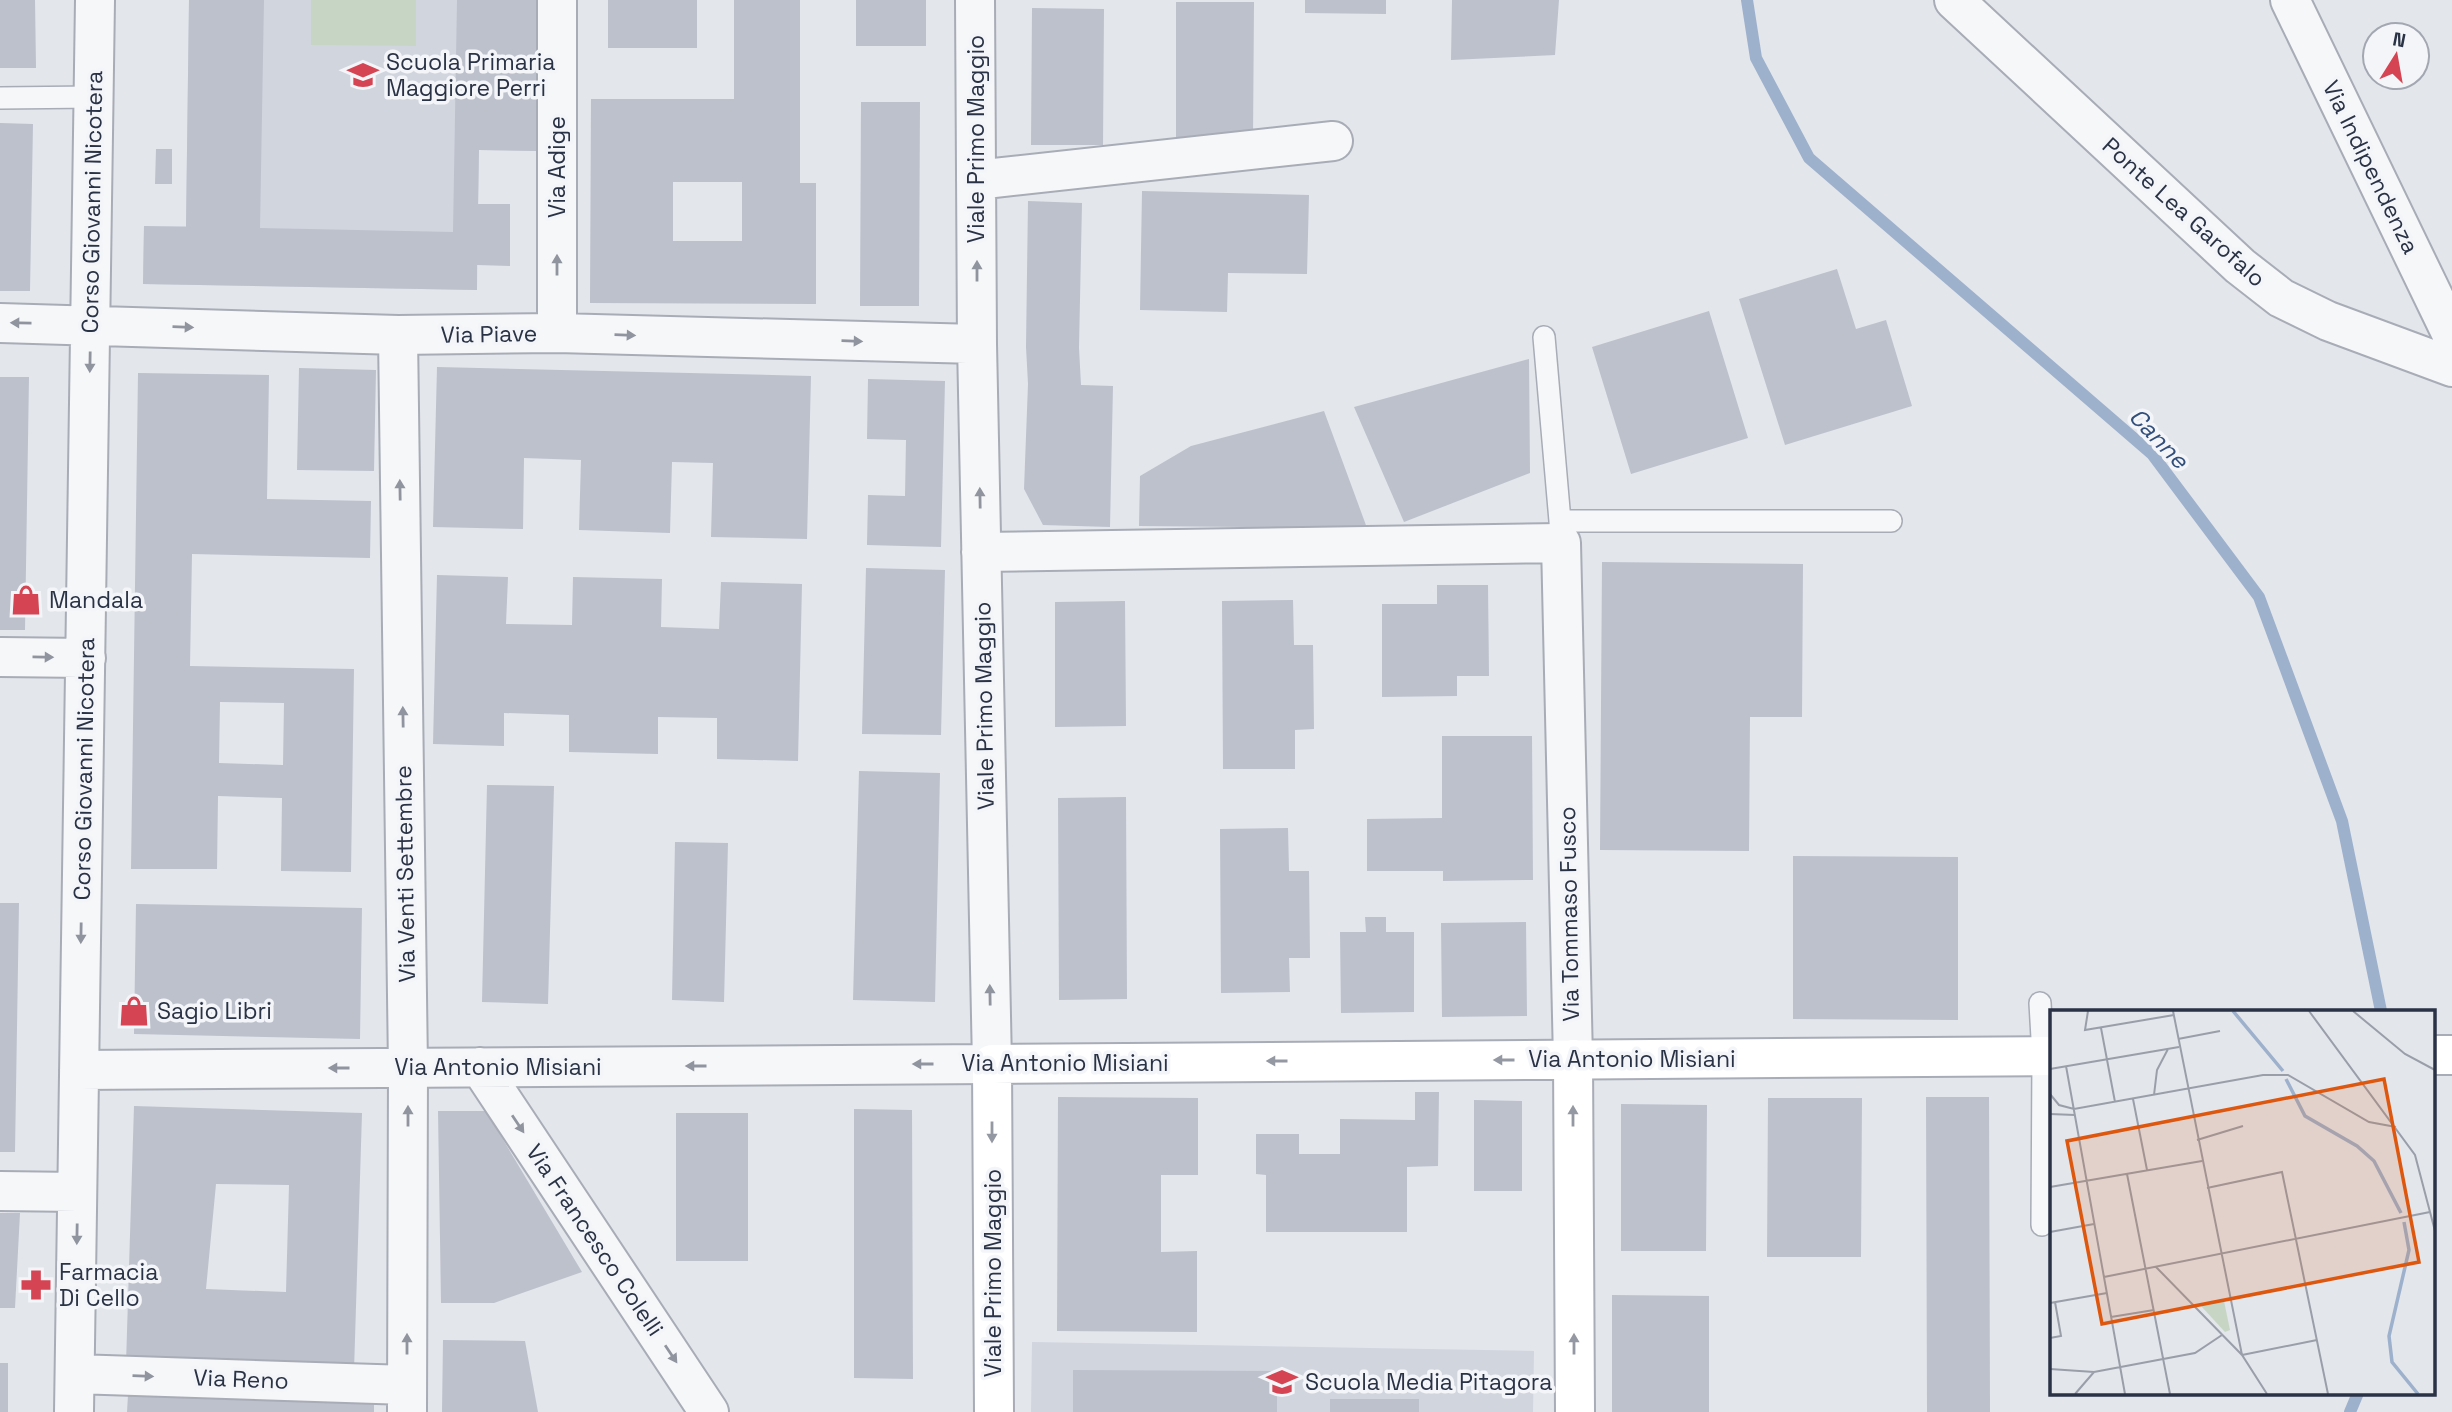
<svg xmlns="http://www.w3.org/2000/svg" width="2452" height="1412" viewBox="0 0 2452 1412" font-family="'Space Grotesk',sans-serif">
	<style>
		.built { fill: #d1d5de }
		.green { fill: #c7d6c4 }
		.lines { fill: none; stroke-linecap: round; stroke-linejoin: round }
		.stream { stroke: #9db1cc; stroke-width: 12 }
		.building { fill: #bdc1cc; fill-rule: evenodd }
		.lane-casing { stroke: #a8acb6; stroke-width: 24 }
		.street-casing { stroke: #a8acb6; stroke-width: 42 }
		.secondary-casing { stroke: #a8acb6; stroke-width: 42 }
		.lane { stroke: #f6f7f9; stroke-width: 21 }
		.street { stroke: #f6f7f9; stroke-width: 38 }
		.secondary { stroke: #fff; stroke-width: 38 }
		.oneway { fill: #90949f }
		.oneway2 { fill: #9498a2 }
		.labels { text-anchor: middle; dominant-baseline: central; stroke-width: 7; stroke-linejoin: round; paint-order: stroke }
		.poi-label { font-size: 23px; fill: #2a3245; stroke: #f3f5f9; text-anchor: start }
		.street-label { font-size: 23px; fill: #2a3245; stroke: #f3f5f9 }
		.water-label { font-size: 24px; font-style: italic; fill: #324e7a; stroke: #f3f5f9 }
		.inset-river { fill: none; stroke: #9db1cc; stroke-width: 3.5 }
		.inset-road { fill: none; stroke: #999ea9; stroke-width: 2 }
		.view { fill: #de570f; fill-opacity: 0.15; stroke: #de570f; stroke-width: 3.5 }
		.inset-edge { fill: none; stroke: #2a3245; stroke-width: 3.5 }
	</style>
	<rect width="100%" height="100%" fill="#e3e6eb"/>
	<path class="built" d="M189 0H538L536 151 479 150 477 290 143 284 144 226H186Z
		M1032 1342 1534 1351 1533 1412H1031Z"/>
	<path class="green" d="M311 0H416V46L311 45Z"/>
	<g class="lines">
		<path class="stream" d="M1747 0 1756 58 1809 158 2152 454 2259 597 2342 821 2381 1011
			M2350 1412 2358 1393"/>
	</g>
	<path class="building" d="M0 0H35L36 68H0Z
		M189 0H264L260 228 453 232 457 0H538L536 151 479 150 478 204H510V266L477 265V290L143 284 144 226 186 227Z
		M608 0H697V48H608Z
		M734 0H800V183H816V304L590 303 591 99H734ZM673 182H742V241H673Z
		M856 0H926V46H856Z
		M1305 0H1386V14L1305 13Z
		M1452 0H1559L1555 55 1451 60Z
		M1176 2H1254L1253 138H1176Z
		M1032 8 1104 9 1103 145H1031Z
		M861 102H920L919 306H860Z
		M0 123 33 124 30 291H0Z
		M156 149H172V184H155Z
		M1142 191 1309 195 1307 274 1228 273 1227 312 1140 310Z
		M1028 201 1082 203 1079 348 1081 385 1113 386 1110 527 1043 525 1024 489 1028 384 1026 347Z
		M1837 269 1856 329 1886 320 1912 406 1785 445 1739 299Z
		M1709 311 1748 438 1631 474 1592 347Z
		M1529 359 1530 473 1404 522 1354 407Z
		M437 367 811 376 807 539 711 537 713 463 672 462 670 533 579 530 581 460 524 458 523 529 433 527Z
		M299 368 376 370 374 471 297 470Z
		M138 373 269 375 267 499 371 501 370 558 192 554 190 666 354 669 351 872 281 871 282 798 218 796 217 869H131ZM220 702 284 703 283 765 219 763Z
		M0 377H29L25 630H0Z
		M868 379 945 381 941 547 867 545 868 495 905 496 906 440 867 439Z
		M1324 411 1367 528 1139 526 1140 476 1191 446Z
		M1602 562 1803 564 1802 717H1750L1749 851 1600 850Z
		M866 568 945 570 941 735 862 734Z
		M437 575 508 577 506 624 572 625 573 577 662 579 661 627 719 629 721 582 802 584 798 761 717 759V718L658 717V754L569 752V715L504 713V746L433 744Z
		M1437 585H1488L1489 676H1457V696L1382 697V604H1437Z
		M1293 600 1294 645H1313L1314 729 1295 730V769H1223L1222 601Z
		M1125 601 1126 726 1055 727V602Z
		M1442 736H1532L1533 880 1443 881V871H1367V819L1442 818Z
		M859 771 940 773 935 1002 853 1000Z
		M487 785 554 786 548 1004 482 1002Z
		M1126 797 1127 999 1059 1000 1058 798Z
		M1288 828 1289 871H1309L1310 958H1289L1290 992 1221 993 1220 829Z
		M675 842 728 843 724 1002 672 1000Z
		M1793 856 1958 857V1020L1793 1019Z
		M0 903H19L15 1152H0Z
		M136 904 362 908 360 1039 134 1034Z
		M1365 917H1386V932H1414V1012L1341 1013 1340 932H1366Z
		M1526 922 1527 1016 1442 1017 1441 923Z
		M1415 1092H1439L1438 1166 1407 1167V1232H1266V1175L1256 1174V1134H1299V1154H1340V1119L1415 1120Z
		M1058 1097 1198 1098V1175H1161V1252L1197 1251V1332L1057 1331Z
		M1926 1097H1989L1990 1412H1927Z
		M1768 1098H1862L1861 1257H1767Z
		M1474 1100 1522 1101V1191H1474Z
		M1621 1104 1707 1105 1706 1251H1621Z
		M134 1106 362 1113 354 1371 126 1364ZM216 1184 289 1185 286 1292 206 1289Z
		M854 1109 912 1110 913 1379 854 1378Z
		M438 1111H486L582 1272 494 1303H441Z
		M676 1113H748V1261H676Z
		M0 1213H20L15 1308H0Z
		M1612 1295 1709 1296V1412H1612Z
		M443 1340 525 1341 538 1412H442Z
		M0 1363H8V1412H0Z
		M1073 1370 1277 1371V1412H1073Z
		M128 1395 374 1401V1412H127Z
		M1330 1399H1419V1412H1330Z"/>
	<g class="lines">
		<g class="lane-casing">
			<path id="lane" d="M0 98 94 97
				M1544 337 1560 521
				M1561 543 1560 521H1891
				M2040 1003 2043 1056 2042 1225"/>
		</g>
		<g class="street-casing">
			<path id="street" d="M1954 0 2240 266 2281 298 2328 321 2452 367
				M2290 0 2452 335
				M976 180 1333 141
				M0 323 398 335 557 333 977 344
				M557 333V0
				M398 335 408 1068 407 1412
				M981 552 1561 543 1573 1059
				M0 657 86 658
				M480 1067 709 1412
				M79 1070 992 1064 977 344 975 0
				M0 1191 77 1192
				M75 1374 407 1385
				M74 1412 95 0"/>
		</g>
		<g class="secondary-casing">
			<path id="secondary" d="M2433 1055H2452
				M1573 1059 1575 1412
				M994 1412 992 1064 2051 1056"/>
		</g>
		<use href="#lane" class="lane"/>
		<use href="#street" class="street"/>
		<use href="#secondary" class="secondary"/>
	</g>
	<defs><path id="oneway-solid" d="M-6-.8H1V-3.2L6.5 0L1 3.2V.8H-6Z" transform="scale(1.75)"/></defs>
	<g class="oneway">
		<use href="#oneway-solid" transform="translate(557 265) rotate(-90)"/>
		<use href="#oneway-solid" transform="translate(977 271) rotate(-90)"/>
		<use href="#oneway-solid" transform="translate(21 323) rotate(-179)"/>
		<use href="#oneway-solid" transform="translate(183 327) rotate(2)"/>
		<use href="#oneway-solid" transform="translate(625 335) rotate(2)"/>
		<use href="#oneway-solid" transform="translate(852 341) rotate(2)"/>
		<use href="#oneway-solid" transform="translate(90 362) rotate(91)"/>
		<use href="#oneway-solid" transform="translate(400 490) rotate(-91)"/>
		<use href="#oneway-solid" transform="translate(980 498) rotate(-91)"/>
		<use href="#oneway-solid" transform="translate(43 657) rotate(1)"/>
		<use href="#oneway-solid" transform="translate(403 717) rotate(-91)"/>
		<use href="#oneway-solid" transform="translate(81 933) rotate(91)"/>
		<use href="#oneway-solid" transform="translate(990 995) rotate(-91)"/>
		<use href="#oneway-solid" transform="translate(923 1064) rotate(180)"/>
		<use href="#oneway-solid" transform="translate(696 1066) rotate(180)"/>
		<use href="#oneway-solid" transform="translate(339 1068) rotate(180)"/>
		<use href="#oneway-solid" transform="translate(408 1116) rotate(-90)"/>
		<use href="#oneway-solid" transform="translate(518 1124) rotate(56)"/>
		<use href="#oneway-solid" transform="translate(77 1234) rotate(91)"/>
		<use href="#oneway-solid" transform="translate(407 1344) rotate(-90)"/>
		<use href="#oneway-solid" transform="translate(671 1354) rotate(56)"/>
		<use href="#oneway-solid" transform="translate(143 1376) rotate(2)"/>
	</g>
	<g class="oneway2">
		<use href="#oneway-solid" transform="translate(1504 1060) rotate(180)"/>
		<use href="#oneway-solid" transform="translate(1277 1061) rotate(180)"/>
		<use href="#oneway-solid" transform="translate(1573 1116) rotate(-90)"/>
		<use href="#oneway-solid" transform="translate(992 1132) rotate(90)"/>
		<use href="#oneway-solid" transform="translate(1574 1344) rotate(-90)"/>
	</g>
	<defs>
		<g id="school-bare" transform="scale(2.415)"><path d="M0-5L7-2L0 1L-7-2ZM-4 1L0 2.5L4 1V4Q0 6-4 4Z" fill="#d44452" stroke="#f3f5f9" stroke-width="2.5" paint-order="stroke"/></g>
		<g id="shop-bare" transform="scale(2.415)"><path d="M-5-2.5h2.3a2.7 3.5 0 0 1 5.4 0H5L5.5 6h-11ZM-1.5-2.5h3a1.5 2.3 0 0 0-3 0Z" fill="#d44452" stroke="#f3f5f9" stroke-width="2.5" paint-order="stroke"/></g>
		<g id="pharmacy-bare" transform="scale(2.415)"><path d="M-2-6h4v4h4v4h-4v4h-4v-4h-4v-4h4Z" fill="#d44452" stroke="#f3f5f9" stroke-width="2.5" paint-order="stroke"/></g>
	</defs>
	<g fill-rule="evenodd">
		<use href="#school-bare" x="363" y="75"/>
		<use href="#shop-bare" x="26" y="600"/>
		<use href="#shop-bare" x="134" y="1011"/>
		<use href="#pharmacy-bare" x="36" y="1285"/>
		<use href="#school-bare" x="1282" y="1382"/>
	</g>
	<g class="labels">
		<g class="poi-label">
			<text x="386" y="62">Scuola Primaria<tspan x="386" dy="26">Maggiore Perri</tspan></text>
			<text x="49" y="600">Mandala</text>
			<text x="157" y="1011">Sagio Libri</text>
			<text x="59" y="1272">Farmacia<tspan x="59" dy="26">Di Cello</tspan></text>
			<text x="1305" y="1382">Scuola Media Pitagora</text>
		</g>
		<g class="street-label">
			<text transform="translate(976 139) rotate(-90)">Viale Primo Maggio</text>
			<text transform="translate(557 167) rotate(-90)">Via Adige</text>
			<text transform="translate(2371 167) rotate(64)">Via Indipendenza</text>
			<text transform="translate(92 202) rotate(-89)">Corso Giovanni Nicotera</text>
			<text transform="translate(2184 212) rotate(42)">Ponte Lea Garofalo</text>
			<text transform="translate(489 334) rotate(-1)">Via Piave</text>
			<text transform="translate(984 706) rotate(-91)">Viale Primo Maggio</text>
			<text transform="translate(84 769) rotate(-89)">Corso Giovanni Nicotera</text>
			<text transform="translate(405 874) rotate(-91)">Via Venti Settembre</text>
			<text transform="translate(1569 914) rotate(-91)">Via Tommaso Fusco</text>
			<text x="1632" y="1059">Via Antonio Misiani</text>
			<text x="1065" y="1063">Via Antonio Misiani</text>
			<text x="498" y="1067">Via Antonio Misiani</text>
			<text transform="translate(595 1240) rotate(56)">Via Francesco Colelli</text>
			<text transform="translate(993 1273) rotate(-90)">Viale Primo Maggio</text>
			<text transform="translate(241 1379) rotate(2)">Via Reno</text>
		</g>
		<g class="water-label">
			<text transform="translate(2159 438) rotate(46)">Canne</text>
		</g>
	</g>
	<g transform="translate(2050 1010)">
		<rect width="385" height="385" fill="#e3e6eb"/>
		<path d="M174 291 180 320 175 322 151 296Z" fill="#c7d6c4"/>
		<path class="inset-river" d="M183 1 233 61M236 69 255 106 307 136 324 151 351 203M354 212 359 240 339 326 342 352 368 384"/>
		<path class="inset-road" d="M38 1 35 20 124 5M123 1 192 345M259 1 365 145 385 221M303 1 355 44 385 60M51 18 65 92M128 29 170 21M16 56 75 384M0 59 129 37M0 84 9 95 24 99 213 65H238L319 112 346 117M104 85 107 60 118 39M83 89 97 160M0 104 25 105M147 130 193 116M77 164 120 384M0 177 152 151M157 178 232 162 278 384M0 222 44 214M106 257 192 345 217 384M54 267 380 202M0 293 57 283M61 307 104 300M0 328 11 326 5 292M192 345 267 330M0 359 44 362 145 343 172 325M25 384 44 362"/>
		<path class="view" d="M334 69 369 252 52 314 17 131Z"/>
		<rect width="385" height="385" class="inset-edge"/>
	</g>
	<g transform="translate(2396 56) rotate(11)"><circle r="33" fill="#f3f5f9" stroke="#a3a7b1" stroke-width="2"/>
	<path d="M0-5L12 26L0 18L-12 26Z" fill="#d44452"/>
	<text y="-10" font-size="19" font-weight="bold" text-anchor="middle" fill="#2a3245">N</text>
	</g>
</svg>
